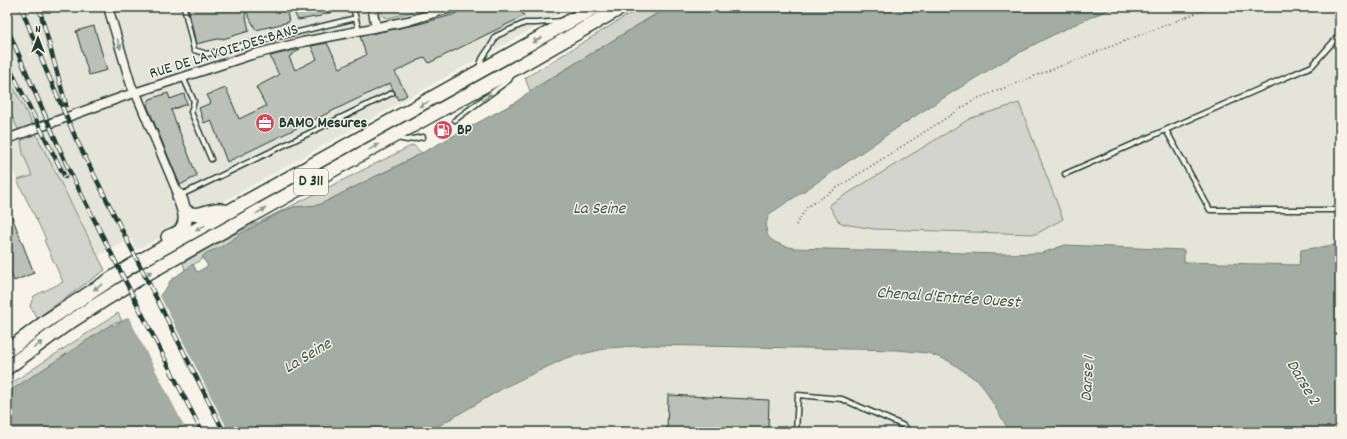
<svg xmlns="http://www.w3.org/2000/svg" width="1347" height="439" viewBox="0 0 1347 439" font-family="Dekko,sans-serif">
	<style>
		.built { fill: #e5e4d9 }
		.green { fill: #d3d5ca; stroke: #79897f }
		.water { fill: #a4ada3; stroke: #6f8077 }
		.pier { fill: #f7f3e8 }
		.building { fill: #bbc1b6; stroke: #1f3d34 }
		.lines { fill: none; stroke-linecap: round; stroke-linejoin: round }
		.lane-casing { stroke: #1f3d34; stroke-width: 7 }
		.street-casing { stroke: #1f3d34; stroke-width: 11 }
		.primary-casing { stroke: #1f3d34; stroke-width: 16 }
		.path { stroke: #1f3d34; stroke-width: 1.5; stroke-dasharray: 1 3; stroke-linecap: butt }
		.lane { stroke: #f7f3e8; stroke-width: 4 }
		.street { stroke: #f7f3e8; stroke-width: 8 }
		.primary { stroke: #f7f3e8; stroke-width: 13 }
		.rail-casing { stroke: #1f3d34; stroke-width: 4.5 }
		.rail { stroke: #f7f3e8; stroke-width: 3; stroke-dasharray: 9; stroke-linecap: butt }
		.oneway { fill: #8b988e }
		.labels { text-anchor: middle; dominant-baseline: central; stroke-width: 3; stroke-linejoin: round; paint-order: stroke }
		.shield { fill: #f7f3e8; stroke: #60746a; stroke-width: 1 }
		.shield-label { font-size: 15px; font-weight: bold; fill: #1f3d34 }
		.street-label { font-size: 16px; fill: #1f3d34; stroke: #f7f3e8 }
		.poi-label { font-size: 16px; font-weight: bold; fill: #1f3d34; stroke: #f7f3e8; text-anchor: start }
		.water-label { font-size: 17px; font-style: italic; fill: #405950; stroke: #f7f3e8 }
	</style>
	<rect width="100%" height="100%" fill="#f7f3e8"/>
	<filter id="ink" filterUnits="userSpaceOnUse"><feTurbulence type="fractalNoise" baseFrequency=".025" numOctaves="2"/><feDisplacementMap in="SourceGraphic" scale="8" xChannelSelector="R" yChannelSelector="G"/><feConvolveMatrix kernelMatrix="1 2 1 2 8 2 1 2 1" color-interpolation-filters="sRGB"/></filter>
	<g filter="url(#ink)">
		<path class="built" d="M7 7H571L137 250 131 239 97 256 63 282 44 240 46 239 7 157V141L20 136 18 129 7 131Z
			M1116 7H1340V244L1301 250 1299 265 1183 262 1184 250 1065 245 1042 253 1000 254 793 248 775 243 769 239 766 231V223L769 214 964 84 1031 45 1099 14Z
			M650 345 897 350 928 353 949 361 981 383 1010 432H428L507 386 566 358 608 348Z"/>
		<path class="green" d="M380 7H432L388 18 382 15Z
			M641 7H667L530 91 525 78Z
			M7 75 33 125 23 129H18L7 105Z
			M1019 103 1063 219 1036 234 874 229 844 224 838 221 829 205 971 118Z
			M36 134 105 270 37 318 30 306 34 296 63 282 44 240 46 239 17 180 32 176 23 153 21 141Z
			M413 145 422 153 319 205 294 207 281 212 246 231 185 270 183 263 221 241Z
			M118 313 122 321 112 324 7 393V386Z"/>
		<path class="water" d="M668 7H1116C1038 37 967 82 897 128 855 157 812 186 769 214 760 239 773 243 793 248L1000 254 1042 253 1065 245 1184 250V262L1299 265 1301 250 1340 244V432H1010L981 383 949 361 928 353 897 350 650 345 608 348 566 358 507 386 428 432H7V393L112 324 114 326 153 304V303L167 287 170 281 193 264 197 272 208 266 202 257 206 253 221 247 240 234 281 212 294 207 319 205 376 176 394 168 516 102 530 91Z"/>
		<path class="pier" d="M159 294 208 391 229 432H187L157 373 128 316 151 303Z"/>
		<path class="building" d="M188 7H244L249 31 223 39 222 38 196 44Z
			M244 7H256L257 11 276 7H286L289 22 256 30Z
			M291 7H339L340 10 321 15V16L298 20Z
			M468 7H519L524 16 429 63 425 57 395 72 407 95 398 100 390 83 227 162 211 120 204 123 199 108 211 103 207 95 226 88 239 119 266 106 256 87 279 75 270 56 300 49 289 57 295 70 317 59 311 46 327 43 340 68 366 55 360 36 419 24 452 15Z
			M94 26 107 70 89 75 76 31Z
			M168 93 170 99 184 94 187 104 171 110 197 176 180 185 147 105 150 99Z
			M7 204 34 273 14 281 7 262Z
			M668 395 769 400 768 432H667Z"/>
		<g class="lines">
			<g class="lane-casing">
				<path id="lane" d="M184 7 194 50 207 54 356 18
					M353 7 359 31
					M479 69C481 54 491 50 496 36L525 23H536L561 21
					M183 77 194 101 191 112 211 159
					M455 120 509 80 512 74
					M1166 130 1210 210H1334L1340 211
					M397 138 407 140 423 137
					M1065 174 1312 66 1340 34
					M181 195 392 93
					M796 432 798 395 842 399 902 425 911 432"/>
			</g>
			<g class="street-casing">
				<path id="street" d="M108 7 131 85 138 98 179 196
					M372 7 376 27
					M7 139 125 96 251 55 303 42 408 21 454 7"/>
			</g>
			<g class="primary-casing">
				<path id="primary" d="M185 211C198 219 203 211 216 210 220 209 225 212 229 212
					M168 237C171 235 177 234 180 231 190 221 183 207 179 196
					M7 351 48 320 131 266 595 7
					M7 368 64 326 101 302 148 273 514 69 622 7"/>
			</g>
			<path class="path" d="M796 225 807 207 976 99 1212 7"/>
			<use href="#lane" class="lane"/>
			<use href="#street" class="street"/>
			<use href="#primary" class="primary"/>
			<g class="rail-casing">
				<path id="rail" d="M21 7 46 70 77 141 224 432
					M39 7 66 105
					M7 28 68 168 202 432
					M7 63 65 177"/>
			</g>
			<use href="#rail" class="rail"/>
		</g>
		<defs><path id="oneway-solid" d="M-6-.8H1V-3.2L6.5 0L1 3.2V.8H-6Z"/></defs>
		<g class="oneway">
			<use href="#oneway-solid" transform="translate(537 40) rotate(151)"/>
			<use href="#oneway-solid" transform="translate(119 44) rotate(73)"/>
			<use href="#oneway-solid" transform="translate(487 97) rotate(-37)"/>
			<use href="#oneway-solid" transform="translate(424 104) rotate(151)"/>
			<use href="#oneway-solid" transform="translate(374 147) rotate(-29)"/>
			<use href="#oneway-solid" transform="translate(261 211) rotate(-29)"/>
			<use href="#oneway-solid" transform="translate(200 228) rotate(151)"/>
			<use href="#oneway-solid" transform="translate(147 274) rotate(-30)"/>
			<use href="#oneway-solid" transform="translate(98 287) rotate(147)"/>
			<use href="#oneway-solid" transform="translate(38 345) rotate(-37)"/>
		</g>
	</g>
	<defs>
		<g id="office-disc" transform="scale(1)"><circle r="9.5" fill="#d1495b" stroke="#f7f3e8"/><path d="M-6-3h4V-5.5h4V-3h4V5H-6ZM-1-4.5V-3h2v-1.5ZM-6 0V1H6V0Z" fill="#fff"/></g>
		<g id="fuel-disc" transform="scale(1)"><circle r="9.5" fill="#d1495b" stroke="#f7f3e8"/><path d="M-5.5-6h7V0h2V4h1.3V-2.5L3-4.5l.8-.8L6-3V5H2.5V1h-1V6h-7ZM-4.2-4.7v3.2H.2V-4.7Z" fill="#fff"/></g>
	</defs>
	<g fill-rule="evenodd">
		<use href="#office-disc" x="265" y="123"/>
		<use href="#fuel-disc" x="443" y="130"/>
	</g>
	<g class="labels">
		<rect class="shield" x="294" y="169" width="34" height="26" rx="3"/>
		<g class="shield-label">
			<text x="311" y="182">D 311</text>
		</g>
		<g class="street-label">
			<text transform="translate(224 52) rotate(-17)">RUE DE LA VOIE DES BANS</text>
		</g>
		<g class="poi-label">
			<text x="279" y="123">BAMO Mesures</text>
			<text x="457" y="130">BP</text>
		</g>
		<g class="water-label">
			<text x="599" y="210">La Seine</text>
			<text transform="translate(948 299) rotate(4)">Chenal d'Entrée Ouest</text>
			<text transform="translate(308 357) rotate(-31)">La Seine</text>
			<text transform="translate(1089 379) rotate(-87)">Darse 1</text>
			<text transform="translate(1302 383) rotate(59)">Darse 2</text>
		</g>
	</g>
	<rect width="1347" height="439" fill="none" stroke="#f7f3e8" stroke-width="24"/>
	<rect x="12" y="12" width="1323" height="415" fill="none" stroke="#1f3d34" stroke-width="1.5" filter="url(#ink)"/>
	<g transform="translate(38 38)" stroke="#f7f3e8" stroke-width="3" paint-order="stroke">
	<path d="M0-3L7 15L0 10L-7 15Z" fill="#1f3d34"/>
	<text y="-6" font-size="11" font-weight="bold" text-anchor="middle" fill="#1f3d34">N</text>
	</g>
</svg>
